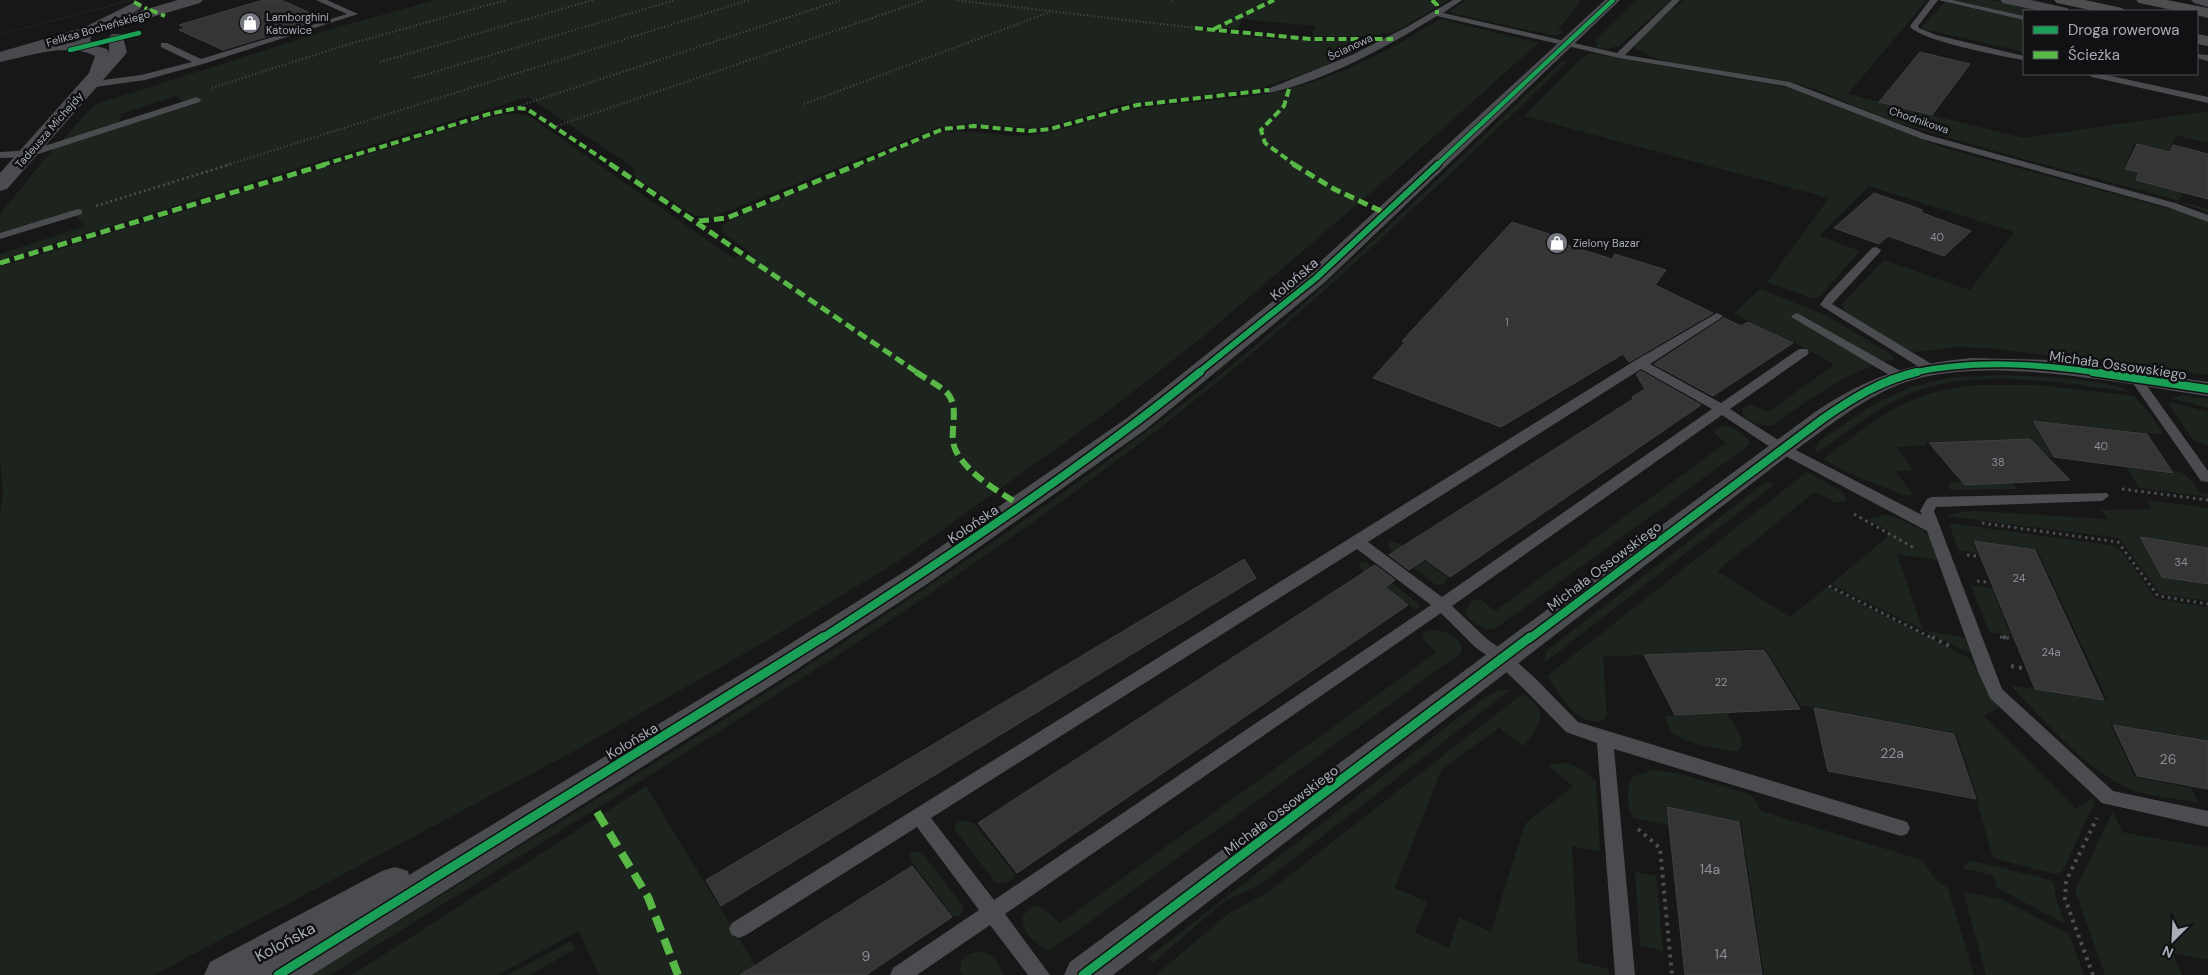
<svg xmlns="http://www.w3.org/2000/svg" width="2208" height="975" viewBox="0 0 2208 975" font-family="'DM Sans',sans-serif">
	<style>
		.green { fill: #1d241e }
		.building { fill: #353536; stroke: #3f4043 }
		.lines { fill: none; stroke-linecap: round; stroke-linejoin: round }
		.path-far3 { stroke: #4d4e52; stroke-width: 2; stroke-dasharray: 1 2.5; stroke-linecap: butt }
		.path-far2 { stroke: #4d4e52; stroke-width: 2.5; stroke-dasharray: 2 3; stroke-linecap: butt }
		.path-far1 { stroke: #4d4e52; stroke-width: 3; stroke-dasharray: 2.5 4; stroke-linecap: butt }
		.path { stroke: #4d4e52; stroke-width: 4; stroke-dasharray: 3 5; stroke-linecap: butt }
		.service { fill: #4b4c50; fill-rule: evenodd }
		.minor { fill: #4b4c50; fill-rule: evenodd }
		.secondary { fill: #4a4a4e; fill-rule: evenodd }
		.motorway { fill: #4e4e51; fill-rule: evenodd }
		.quiet-far3 { stroke: #58b947; stroke-width: 4; stroke-dasharray: 8 4; stroke-linecap: butt }
		.quiet-far2 { stroke: #58b947; stroke-width: 5; stroke-dasharray: 10 5; stroke-linecap: butt }
		.quiet-far1 { stroke: #58b947; stroke-width: 6; stroke-dasharray: 12 6; stroke-linecap: butt }
		.quiet { stroke: #58b947; stroke-width: 8; stroke-dasharray: 16 8; stroke-linecap: butt }
		.cycleway-far3-casing { stroke: #111113; stroke-width: 6 }
		.cycleway-far2-casing { stroke: #111113; stroke-width: 9 }
		.cycleway-far1-casing { stroke: #111113; stroke-width: 11 }
		.cycleway-casing { stroke: #111113; stroke-width: 12 }
		.cycleway-far3 { stroke: #1a9f57; stroke-width: 4.5 }
		.cycleway-far2 { stroke: #1a9f57; stroke-width: 6 }
		.cycleway-far1 { stroke: #1a9f57; stroke-width: 8 }
		.cycleway { stroke: #1a9f57; stroke-width: 9 }
		.labels { text-anchor: middle; dominant-baseline: central; stroke-width: 5; stroke-linejoin: round; paint-order: stroke }
		.far-poi-label { font-size: 11px; fill: #a8adb8; stroke: #111113; text-anchor: start }
		.far-street-label { font-size: 11px; fill: #a8adb8; stroke: #111113 }
		.number-label { font-size: 11px; fill: #8b8f98 }
		.street-label { font-size: 14px; fill: #a8adb8; stroke: #111113 }
		.near-number-label { font-size: 14px; fill: #8b8f98 }
		.near-street-label { font-size: 16px; fill: #a8adb8; stroke: #111113 }
	</style>
	<rect width="100%" height="100%" fill="#171717"/>
	<path class="green" d="M129 0H135L0 35V34Z
		M435 0H1448L1395 32 1367 36H1312L1315 26 1242 19 1238 29 1198 25 1194 30 1283 40 1382 41 1320 68 1261 88 1119 105 1061 123 1035 128 968 124 939 127 713 217 695 216 636 178 633 172 635 168 528 97 0 260V254L85 226 74 215 0 234V214L53 149 201 102 196 99 185 103 176 96 121 114 120 124 61 142 94 105 328 30Z
		M1466 0H1581L1558 30 1563 32 1556 36 1456 14 1450 11Z
		M1637 0H1671L1619 46 1606 49 1595 47 1598 44 1595 41Z
		M1683 0H1927L1848 94 2023 138 2208 111V143L2176 135 2169 151 2135 143 2124 168 2186 185 2179 201 2208 209V213L2179 201C2083 174 1986 151 1890 120 1857 109 1826 90 1791 82 1740 70 1682 74 1636 49L1635 43Z
		M1950 0H1992L2045 11H2024V16Z
		M1945 2 2024 20V52L1924 29 1921 27Z
		M1440 19 1538 43 1390 176 1205 335 1111 409 902 559 759 645 578 749 154 975H0V513L3 492 0 460V267L486 118 512 113 529 116 733 258 751 253 722 232V226L729 221 935 134C968 126 1000 139 1033 135 1067 131 1098 116 1131 110 1176 102 1222 101 1267 94 1327 83 1388 52 1440 19Z
		M1590 53 1789 88 1944 148 2185 213 2208 222V375L1990 348 1958 347 1916 352 1906 349 1845 313 1842 304 1884 260 1970 290 2014 232 1869 186 1819 236 1860 251 1818 298H1811L1767 282 1829 198 1524 116 1580 59Z
		M1562 61 1567 62C1438 185 1311 311 1170 420 905 626 613 796 330 975H312C605 792 905 617 1180 406 1316 302 1437 178 1562 61Z
		M1760 289 1827 316 1891 354 1894 359C1847 371 1811 398 1772 426L1757 424 1743 416 1742 408 1752 405 1768 412 1834 365 1819 355 1734 314Z
		M2001 375C2026 376 2111 378 2129 392 2063 383 1982 368 1917 391 1880 405 1849 431 1817 453L1815 449 1819 441 1874 404 1911 387 1947 378Z
		M1978 385H2037L2134 396 2151 415 2164 435 2031 420 2052 457H2049L2030 439 1926 442 1927 445 1897 447 1913 470 1895 471 1913 494 1906 496 1846 472 1823 459C1877 419 1908 390 1978 385Z
		M2182 395 2208 399V408L2171 398Z
		M2171 402 2208 412V446L2193 440 2169 405Z
		M1723 426C1734 428 1745 433 1750 443L1748 446 1496 628 1487 630 1475 624 1468 618 1465 611 1473 600H1481L1495 611 1726 443 1715 434 1714 430Z
		M2127 468 2174 474 2173 470C2188 473 2191 480 2200 493L2208 494V497L2139 488Z
		M1807 472 1842 491 1847 500 1836 503 1815 492 1717 571 1790 617 1827 587 1971 659 1986 691 2000 707 1984 716 2076 809 2093 798 2094 804 2062 872 2055 874 1993 858 1977 802H1979L1956 733 1800 705 1765 648 1603 657 1607 716 1602 721C1576 726 1559 694 1547 676Z
		M1767 481 1774 485 1544 663 1546 651Z
		M1962 482 1965 485 2012 483 2017 489 1951 490 1948 486 1950 483Z
		M2147 500 2208 508V547L2138 537 2162 577 2208 585V601L2160 594 2119 538 1945 516 1962 512 1975 511 2108 519 2101 510 2152 509Z
		M1883 515H1890L1923 530 1930 536 1938 560 1897 554 1923 630 1965 638 1971 654 1831 584 1892 533 1868 519Z
		M1949 523 2115 546 2126 557 2156 599 2208 607V740L2110 724 2135 777 2191 788 2199 803C2180 799 2144 796 2128 788 2081 766 2045 721 2010 685L2108 701 2037 550 1972 540 1978 554 1958 550Z
		M1390 541 1403 545 1448 578 1442 585 1435 584 1390 550 1388 544Z
		M1361 562H1366L1420 605 1417 609 1413 608 1362 570 1359 565Z
		M1971 585 1992 588 2011 636 1989 632Z
		M1431 630C1444 630 1465 637 1461 653L1049 951C1032 942 1008 920 1034 906L1043 908 1060 923 1437 652 1424 641 1423 637 1424 632Z
		M1499 690H1510L1261 884 1225 901 1154 962 1146 959 1485 697Z
		M1522 694C1551 710 1540 726 1523 746L1499 728 1441 770 1395 888 1427 902 1415 933 1449 948 1459 917 1491 932 1525 824 1573 786 1548 766C1567 757 1582 769 1596 781L1600 852 1572 846 1578 962 1608 969 1609 975H1156L1229 913 1267 893Z
		M1727 713 1741 737 1742 746 1738 751C1725 752 1682 742 1673 733 1669 729 1666 721 1664 716Z
		M1653 770 1677 773 1752 795 1761 811 1922 860 1936 880 1948 888 1974 975H1764L1741 822 1666 806 1668 825 1633 818C1627 808 1626 788 1632 777Z
		M646 786 761 975H599L579 931 498 975H352Z
		M2113 811 2122 832 2208 848V960L2173 953 2182 975H2105L2075 890Z
		M961 820 974 823 1015 874 1013 879 1004 883H996L955 830V825Z
		M916 851 922 853 962 905 964 910 958 917 953 916 911 861 910 853Z
		M1970 860 2050 880 2054 884 2055 895 2065 924 1996 887 1994 876 1963 868Z
		M1635 872 1656 876 1663 951 1640 946Z
		M1963 891 2003 900 2069 934 2084 975H1986Z
		M571 941 575 949 530 975H507Z
		M984 952 995 958 1004 975H963L960 971 961 961 971 953Z"/>
	<path class="building" d="M263 0H281L324 19 223 50 179 30 185 28 179 25Z
		M1920 52 1970 64 1932 115 1879 102Z
		M2137 144 2170 152 2173 145 2208 154V199L2136 180 2139 172 2125 169Z
		M1874 193 1923 210 1920 212 1971 231 1944 256 1888 236 1879 244 1834 228Z
		M1512 222 1552 235 1548 239 1612 259 1615 254 1666 270 1655 285 1713 313 1629 362 1623 354 1501 427 1373 378 1405 342 1402 341Z
		M1724 318 1741 326 1748 322 1793 343 1713 396 1654 364Z
		M1641 371 1701 405 1450 577 1425 559 1409 570 1389 555 1633 399 1632 397 1645 389 1636 374Z
		M2033 421 2147 434 2173 473 2054 457Z
		M2030 439 2070 480 1965 485 1929 443Z
		M2140 537 2208 548V584L2162 577Z
		M1974 541 2035 550 2104 700 2035 689Z
		M1244 559 1256 578 721 906 706 880Z
		M1375 565 1395 580 1385 587 1408 605 1017 873 978 823Z
		M1764 650 1800 709 1675 715 1644 655Z
		M1814 708 1954 734 1976 799 1828 771Z
		M2113 725 2208 741V789L2137 776Z
		M1667 807 1739 822 1762 975H1685Z
		M912 866 952 917 866 975H740Z"/>
	<g class="lines">
		<path class="path-far3" d="M955 0 1195 28
			M1171 0H1174
			M380 62 593 0
			M414 78 675 0
			M212 88 346 45 506 0
			M804 104 1050 12
			M510 109 841 0
			M554 127 925 0
			M227 165 749 0"/>
		<path class="path-far2" d="M96 206 231 164"/>
		<path class="path-far1" d="M2122 489 2208 500
			M1854 514 1916 549
			M1982 523 2118 542 2158 596 2208 604
			M1967 555 1977 556
			M1977 581 1986 582
			M1829 586 1934 639
			M2000 637 2010 638"/>
		<path class="path" d="M1932 637 1951 647
			M2003 637 2010 638
			M2011 666 2022 668
			M1638 829 1660 848 1672 975
			M2093 975 2065 899 2066 881 2097 818"/>
		<path class="service" d="M316 0H327L358 14 203 64 145 80 88 88 84 85 88 82 141 75 192 62 161 47V43H167L201 59 347 14Z
			M1453 0H1462L1443 13 1617 53 1672 0H1680L1625 55 1790 82 1928 135 2175 203 2208 215V222L2167 207 1922 139 1785 86 1619 58 1437 16C1386 47 1328 80 1269 93L1265 90 1352 55 1405 28Z
			M1930 0H1938L1918 26 1919 28 1936 35 2024 56V60C2005 57 1917 40 1910 26Z
			M1938 0H1952L2024 16V20Z
			M2197 54 2208 55V61L2197 58Z
			M2088 74H2102L2208 97V103L2092 77Z
			M197 97 201 100 200 102 29 157 0 158V152L32 150Z
			M78 209 82 210V214L0 239V233Z
			M1876 247 1881 250 1880 252 1832 304 1935 366 1937 369 1935 372H1927L1820 305 1826 296 1872 248Z
			M1717 313 1723 316 1721 318 1650 364 1721 403 1799 349H1807L1809 352 1807 355 1730 409 1786 445 1922 515 1920 511 1927 499 1932 497 2107 493 2109 496 2102 501 1936 507 1934 511 2002 689 2113 791 2208 811V827L2102 803 1990 698 1978 672 1927 531 1776 451 1722 415 1452 606 1487 639 1508 654 1535 678 1578 722 1901 820 1907 822 1910 828 1907 834 1901 836 1614 749 1635 975H1615L1597 743 1566 732 1523 688 1496 662 1475 647 1441 613 1005 914 1050 975H1028L990 925 917 975H890L893 968 979 910 917 827 746 935 739 938 732 935 729 929 732 923 1636 360ZM1641 369 1712 409 1442 597 1368 542ZM1357 549 1431 605 994 900 931 818Z
			M1797 313 1904 373 1906 376 1904 379H1896L1793 318 1791 316Z
			M2136 375 2140 376 2208 471V482L2201 481 2130 379Z"/>
		<path class="minor" d="M1605 0H1620L1324 283 1145 430 927 584 788 675 312 975H204L210 962 382 871 395 867 408 871 409 875 766 659 907 570 1127 418 1308 273Z
			M135 2 140 3 142 6 140 9 92 35 90 39 92 45 107 49 109 53V37L112 34H122L127 52 125 55 7 189 0 191V173L89 73 95 56C69 42 28 56 0 62V52L51 43 76 42 74 39 81 29Z
			M1972 358 2053 360 2208 382V396C2123 384 1987 354 1906 382 1863 397 1827 428 1790 454L1113 975H1064L1070 962 1815 412C1869 376 1907 364 1972 358Z"/>
		<path class="secondary" d="M178 0H203L200 3 0 62V52Z
			M2000 0H2031L2067 8 2070 11H2041L2003 3Z
			M2191 0H2208V7L2194 3Z"/>
		<path class="motorway" d="M2054 0H2085L2122 8 2125 11H2095L2057 3Z
			M2136 0H2167L2208 8V18L2197 15V11H2177L2139 3Z
			M2197 34 2208 36V46L2197 44Z"/>
		<path class="quiet-far3" d="M1432 0 1437 5V14
			M134 2 147 9
			M150 10 165 16
			M1195 28 1310 39H1393
			M1214 29 1274 0
			M1289 89 1284 106 1261 130 1265 143 1295 165
			M322 165 489 114 517 108 527 109 612 165
			M856 165 943 129 974 126 1029 131 1050 129 1137 105 1269 90"/>
		<path class="quiet-far2" d="M610 164 918 373
			M1293 164 1334 189 1385 213
			M699 221 727 218 859 164
			M0 263 327 164"/>
		<path class="quiet-far1" d="M916 372C926 379 941 386 948 394 961 410 947 434 956 451 969 476 999 491 1021 506"/>
		<path class="quiet" d="M597 812 648 897 678 975"/>
		<g class="cycleway-far3-casing">
			<path id="cycleway-far3" d="M70 50 139 33
				M1437 165 1613 0"/>
		</g>
		<g class="cycleway-far2-casing">
			<path id="cycleway-far2" d="M1198 373 1316 278 1438 164
				M1911 373C1974 359 2039 364 2102 373"/>
		</g>
		<g class="cycleway-far1-casing">
			<path id="cycleway-far1" d="M2093 372 2208 389
				M821 639C951 555 1080 469 1200 372
				M1529 639 1824 418C1853 398 1882 380 1917 372"/>
		</g>
		<g class="cycleway-casing">
			<path id="cycleway" d="M278 975 823 637
				M1083 975 1530 637"/>
		</g>
		<use href="#cycleway-far3" class="cycleway-far3"/>
		<use href="#cycleway-far2" class="cycleway-far2"/>
		<use href="#cycleway-far1" class="cycleway-far1"/>
		<use href="#cycleway" class="cycleway"/>
	</g>
	<defs>
		<g id="shop-disc" transform="scale(1.125)"><circle r="9.5" fill="#757880" stroke="#111113"/><path d="M-5-2.5h2.3a2.7 3.5 0 0 1 5.4 0H5L5.5 6h-11ZM-1.5-2.5h3a1.5 2.3 0 0 0-3 0Z" fill="#fff"/></g>
	</defs>
	<g fill-rule="evenodd">
		<use href="#shop-disc" x="250" y="23"/>
		<use href="#shop-disc" x="1557" y="243"/>
	</g>
	<g class="labels">
		<g class="far-poi-label">
			<text x="266" y="17">Lamborghini<tspan x="266" dy="13">Katowice</tspan></text>
			<text x="1573" y="243">Zielony Bazar</text>
		</g>
		<g class="far-street-label">
			<text transform="translate(98 28) rotate(-16)">Feliksa Bocheńskiego</text>
			<text transform="translate(1350 47) rotate(-25)">Ścianowa</text>
			<text transform="translate(1919 120) rotate(19)">Chodnikowa</text>
			<text transform="translate(49 130) rotate(-49)">Tadeusza Michejdy</text>
		</g>
		<g class="number-label">
			<text x="1937" y="237">40</text>
			<text x="1507" y="322">1</text>
			<text x="2101" y="446">40</text>
			<text x="1998" y="462">38</text>
			<text x="2181" y="562">34</text>
			<text x="2019" y="578">24</text>
			<text x="2051" y="652">24a</text>
			<text x="1721" y="682">22</text>
		</g>
		<g class="street-label">
			<text transform="translate(1294 279) rotate(-40)">Kolońska</text>
			<text transform="translate(2118 365) rotate(8)">Michała Ossowskiego</text>
			<text transform="translate(973 524) rotate(-34)">Kolońska</text>
			<text transform="translate(1604 566) rotate(-37)">Michała Ossowskiego</text>
			<text transform="translate(632 741) rotate(-31)">Kolońska</text>
			<text transform="translate(1281 810) rotate(-37)">Michała Ossowskiego</text>
		</g>
		<g class="near-number-label">
			<text x="1892" y="753">22a</text>
			<text x="2168" y="759">26</text>
			<text x="1710" y="869">14a</text>
			<text x="1721" y="954">14</text>
			<text x="866" y="956">9</text>
		</g>
		<g class="near-street-label">
			<text transform="translate(285 942) rotate(-28)">Kolońska</text>
		</g>
	</g>
	<rect x="2023" y="10" width="175" height="65" fill="#111113" stroke="#4d4f55"/>
	<rect x="2033" y="26" width="25" height="8" fill="#1a9f57" stroke="#4d4f55"/>
	<text x="2068" y="35" font-size="15" fill="#a8adb8">Droga rowerowa</text>
	<rect x="2033" y="51" width="25" height="8" fill="#58b947" stroke="#4d4f55"/>
	<text x="2068" y="60" font-size="15" fill="#a8adb8">Ścieżka</text>
	<g transform="translate(2173 940) rotate(204)" stroke="#111113" stroke-width="4" paint-order="stroke">
	<path d="M0-4L9 19L0 12L-9 19Z" fill="#a8adb8"/>
	<text y="-8" font-size="14" font-weight="bold" text-anchor="middle" fill="#a8adb8">N</text>
	</g>
</svg>
